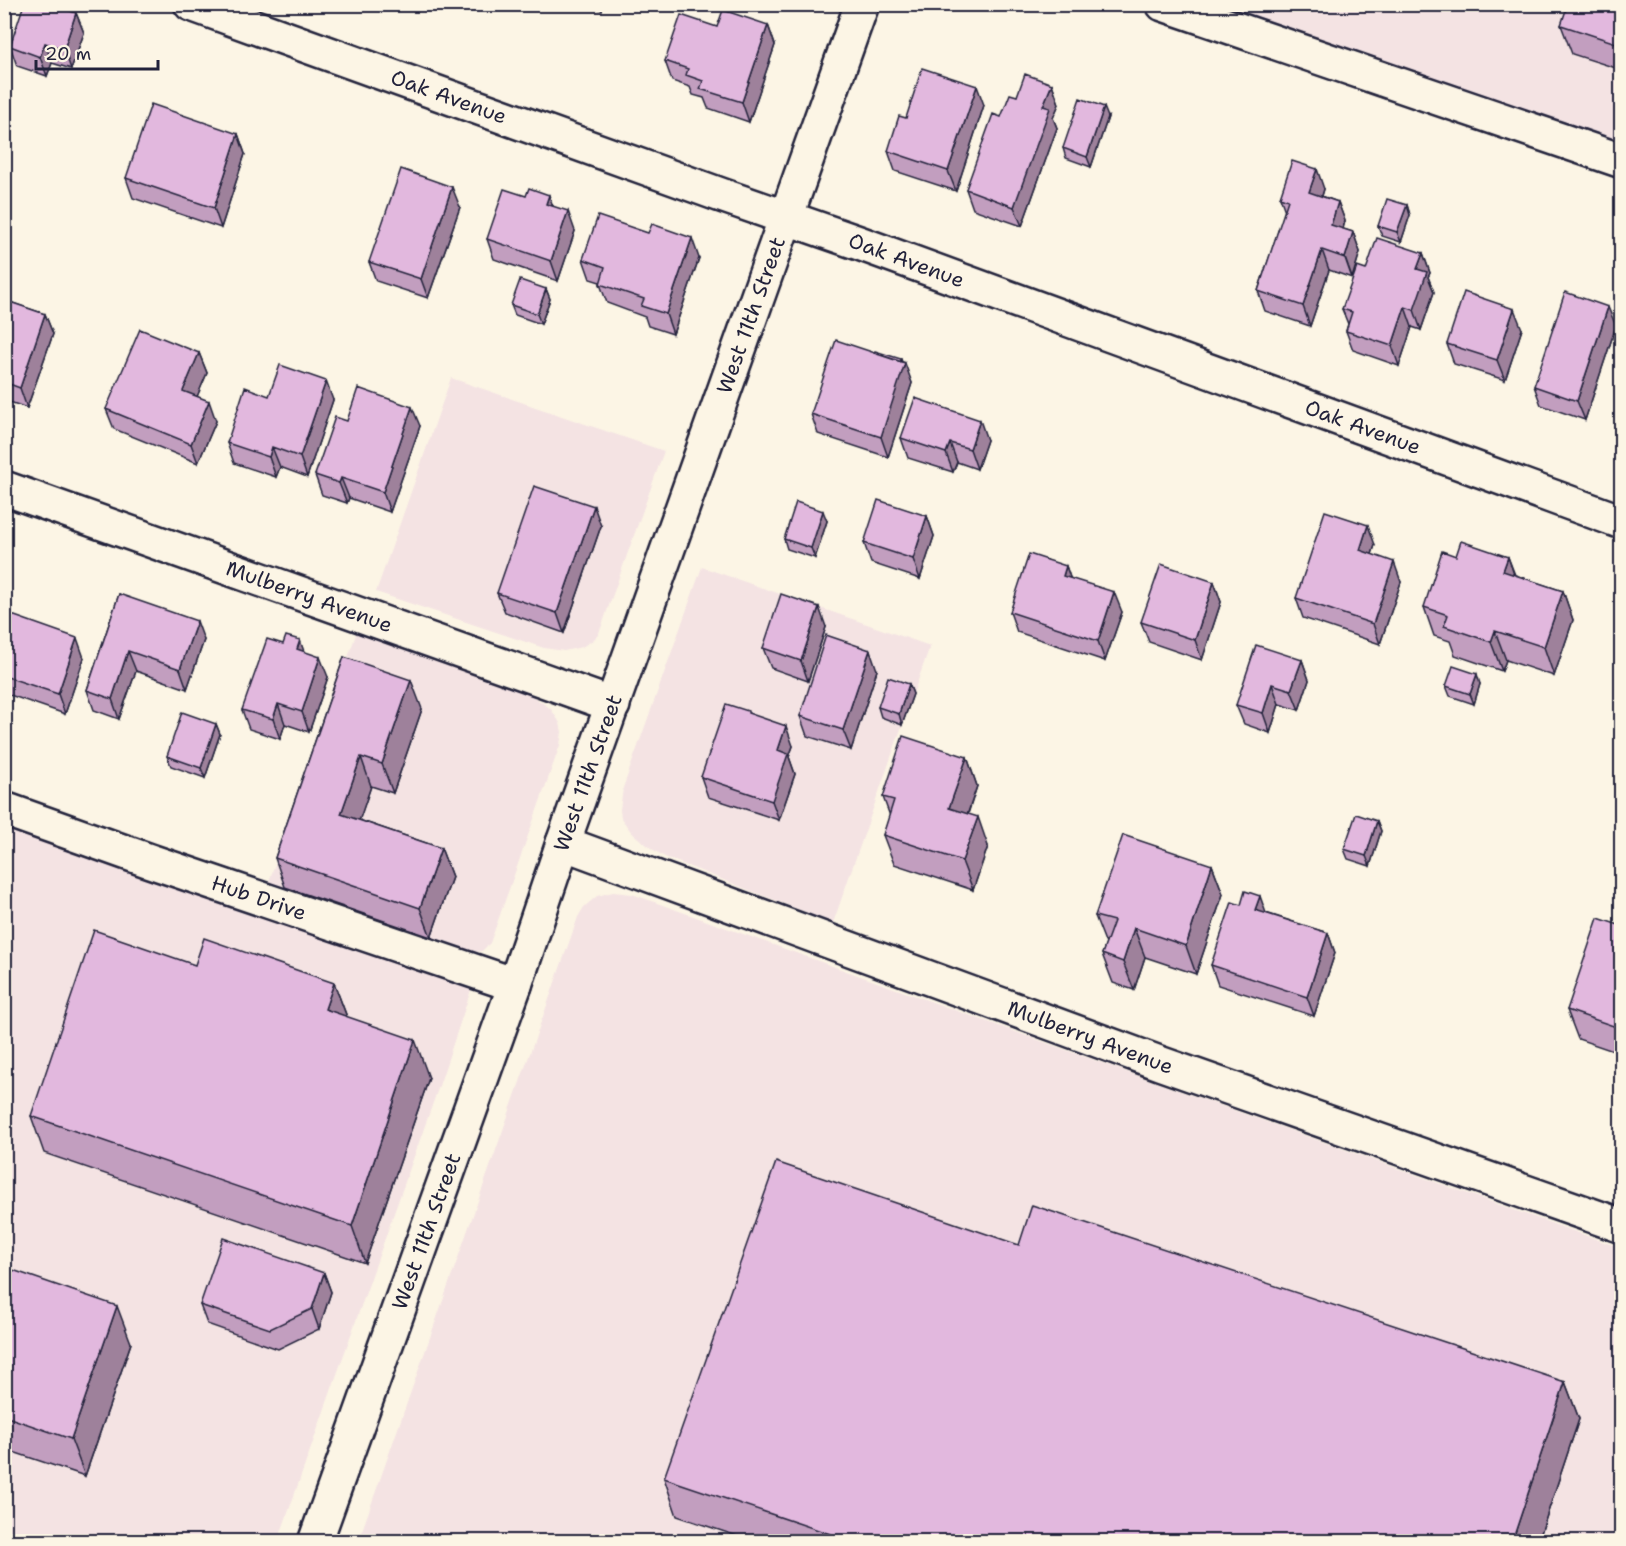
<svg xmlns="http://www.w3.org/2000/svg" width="1626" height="1546" viewBox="0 0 1626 1546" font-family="'Shantell Sans',sans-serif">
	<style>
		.built { fill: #f4e3e3 }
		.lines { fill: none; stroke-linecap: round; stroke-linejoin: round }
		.minor-casing { stroke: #22223b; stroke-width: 38 }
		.major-casing { stroke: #22223b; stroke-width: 38 }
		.minor { stroke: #fcf5e5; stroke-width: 33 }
		.major { stroke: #fcf5e5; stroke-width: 33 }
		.wall { fill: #c29ebf; stroke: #22223b; stroke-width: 1.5 }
		.shaded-wall { fill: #9e819b; stroke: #22223b; stroke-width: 1.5 }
		.building { fill: #e2b8de; stroke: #22223b; stroke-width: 1.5 }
		.labels { text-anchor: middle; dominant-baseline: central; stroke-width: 4.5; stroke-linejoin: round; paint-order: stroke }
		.street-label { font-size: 21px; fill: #22223b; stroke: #fcf5e5 }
	</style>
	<rect width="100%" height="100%" fill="#fcf5e5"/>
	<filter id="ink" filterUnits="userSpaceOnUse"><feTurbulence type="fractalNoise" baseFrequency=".0167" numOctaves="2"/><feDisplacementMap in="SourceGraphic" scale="12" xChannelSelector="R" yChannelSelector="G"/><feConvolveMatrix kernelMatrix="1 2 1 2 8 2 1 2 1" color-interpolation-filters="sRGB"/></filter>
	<g filter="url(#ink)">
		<path class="built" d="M1136 5H1621V172Z
			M451 378 664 451 601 628 598 635 593 640 582 647 564 651 544 648 376 592Z
			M702 567 930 646 833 923 665 857 652 849 632 833 621 818 620 810 623 788Z
			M359 626 465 663 534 697 551 709 560 723 562 732 560 745 490 943 482 951 470 953 267 887Z
			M4 824 471 990 440 1083 278 1541H5Z
			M613 892 632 894 1222 1106 1621 1248V1541L358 1542 578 917 584 907 597 896Z"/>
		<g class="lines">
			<g class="minor-casing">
				<g id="minor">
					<path id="s1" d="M191 4 721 195 859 243 1622 522"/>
					<path d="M1163 4 1622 161"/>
					<path id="s2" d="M4 488 613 705"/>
					<path id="s3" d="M4 809 150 861 515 985"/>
					<path id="s4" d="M563 843 1162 1064 1622 1226"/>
				</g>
			</g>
			<g class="major-casing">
				<g id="major">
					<path id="s5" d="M315 1542 515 985 563 843 862 4"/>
				</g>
			</g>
			<use href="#minor" class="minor"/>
			<use href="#major" class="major"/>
		</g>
		<path class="wall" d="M585 4H604L602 10Z
			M1622 4V70L1572 54 1561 25Z
			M76 13 84 33 71 69 52 63 47 76 17 66 10 46Z
			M768 25 775 45 749 122 708 108 704 98 693 95 690 87 672 81 665 61 717 27Z
			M1052 84 1059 104 1053 118 1057 128 1022 226 973 209 966 189 1001 117 1017 96Z
			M984 105 956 191 895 171 888 151 906 118Z
			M1108 117 1091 167 1066 158 1063 148Z
			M238 134 245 154 221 228 133 198 126 178Z
			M1324 189 1322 196 1338 202 1345 221 1343 229 1353 232 1360 252 1352 278 1329 270 1310 326 1265 311 1258 291 1285 211 1280 197Z
			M1407 205 1410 215 1401 242 1382 236 1378 226Z
			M553 206 575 231 558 281 494 259 487 239Z
			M460 207 428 298 376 281 369 262Z
			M648 233 699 258 673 334 648 326 645 317 607 303 600 284V282L590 279 583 259Z
			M1423 253 1430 273 1428 277 1434 292 1421 330 1412 327 1399 366 1353 350 1346 331 1348 324 1342 309 1366 270Z
			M546 289 550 299 541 324 515 315 511 305Z
			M4 300 45 314 53 334 27 408 4 400Z
			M1616 326 1585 420 1541 405 1534 386Z
			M1522 329 1505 380 1454 364 1447 344Z
			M199 353 207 373 197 396 216 421 198 463 114 429 106 409Z
			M903 362 912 383 888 457 818 434 811 414Z
			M269 396 333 400 307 477 280 467 276 477 234 463 227 443Z
			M347 421 420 426 390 512 349 498 347 503 322 495 315 475Z
			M901 438 987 440 977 469 957 462 953 472 908 458Z
			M927 516 934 536 920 579 871 563 864 543Z
			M827 521 815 558 787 549 784 539Z
			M601 526 564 633 505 612 497 593Z
			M1375 545 1372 554 1401 582 1380 644 1303 618 1296 598Z
			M1508 557 1515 575 1563 591 1573 620 1554 676 1506 660 1502 671 1455 655 1450 641 1434 636 1424 607Z
			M1066 566 1070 578 1122 612 1105 661 1017 632 1010 612Z
			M1214 582 1221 602 1202 660 1149 642 1141 622Z
			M119 594 204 640 187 689 136 671 119 719 94 710 87 690Z
			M4 626 84 658 65 714 4 693Z
			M826 627 808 681 771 668 763 648Z
			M304 652 328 677 309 732 285 724 280 739 249 729 242 710Z
			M344 657 422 709 393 793 371 786 359 820 441 848 452 877 431 937 285 887 275 858Z
			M1302 660 1309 680 1299 710 1279 704 1270 733 1244 724 1236 705Z
			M877 670 851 750 807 736 800 716Z
			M909 684 913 694 902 725 881 717 878 707Z
			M1480 684 1474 704 1450 696 1446 686Z
			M749 713 793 746 789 757 795 774 779 820 708 797 701 777Z
			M216 724 220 734 205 778 171 766 167 756Z
			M967 757 977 786 968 814 988 846 973 890 894 864 883 835 890 816 883 797Z
			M1377 821 1381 831 1370 866 1348 859 1344 849Z
			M1212 865 1223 894 1196 974 1145 957 1134 990 1113 983 1102 954 1106 944 1095 916Z
			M1266 913 1328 933 1335 953 1314 1016 1218 985 1211 965Z
			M1622 926V1054L1578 1039 1567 1010Z
			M195 965 334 983 347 1017 429 1078 365 1263 44 1153 31 1116Z
			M1019 1245 1565 1382 1579 1419 1538 1542H755L677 1516 664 1478Z
			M4 1267 131 1343 85 1476 4 1449Z
			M324 1273 331 1292 319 1329 278 1349 207 1324 200 1305Z"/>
		<path class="shaded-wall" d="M600 4H604L602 10Z
			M76 13 84 33 71 69 64 49Z
			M768 25 775 45 749 122 742 102Z
			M45 43 52 63 47 76 40 57Z
			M1052 84 1059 104 1053 118 1057 128 1022 226 1014 207 1043 106Z
			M977 86 984 105 956 191 948 171Z
			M1104 107 1108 117 1091 167 1087 157Z
			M238 134 245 154 221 228 214 208Z
			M1317 169 1324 189 1317 212 1309 192Z
			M452 187 460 207 428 298 421 279Z
			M549 195 556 215 546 204Z
			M1338 202 1345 221 1338 244 1331 225Z
			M1407 205 1410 215 1401 242 1397 232Z
			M568 211 575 231 558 281 551 261Z
			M1353 232 1360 252 1352 278 1345 258Z
			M692 238 699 258 673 334 666 314Z
			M1322 250 1329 270 1310 326 1303 306Z
			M1423 253 1430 273 1428 277 1434 292 1421 330 1414 310 1417 269Z
			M546 289 550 299 541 324 537 314Z
			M1405 307 1412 327 1399 366 1392 346Z
			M1608 307 1616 326 1585 420 1577 401Z
			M1514 309 1522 329 1505 380 1497 360Z
			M45 314 53 334 27 408 20 388Z
			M199 353 207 373 191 411 183 391Z
			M901 359 904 367 905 363 912 383 888 457 881 437 898 369Z
			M326 381 333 400 307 477 300 457Z
			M209 401 216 421 198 463 191 444Z
			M412 407 420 426 390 512 383 492Z
			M980 420 987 440 977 469 970 449Z
			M950 443 957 462 953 472 946 453Z
			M272 447 280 467 276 477 269 457Z
			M341 478 349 498 347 503 339 483Z
			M594 506 601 526 564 633 557 613Z
			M823 511 827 521 815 558 811 548Z
			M927 516 934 536 920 579 913 559Z
			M1368 525 1375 545 1367 570 1360 550Z
			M1508 557 1518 586 1503 571Z
			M1394 562 1401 582 1380 644 1373 624Z
			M1066 566 1073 586 1063 576Z
			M1214 582 1221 602 1202 660 1195 640Z
			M1563 591 1573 620 1554 676 1544 647Z
			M1114 592 1122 612 1105 661 1098 641Z
			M819 607 826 627 808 681 801 661Z
			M197 621 204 640 187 689 180 669Z
			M1495 631 1506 660 1502 671 1491 642Z
			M77 638 84 658 65 714 58 694Z
			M300 640 307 660 297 649Z
			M870 650 877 670 851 750 843 730Z
			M128 651 136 671 119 719 112 699Z
			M320 657 328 677 309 732 302 712Z
			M1302 660 1309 680 1299 710 1291 690Z
			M1477 674 1480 684 1474 704 1470 694Z
			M411 680 422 709 393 793 382 764Z
			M909 684 913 694 902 725 899 714Z
			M1272 684 1279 704 1270 733 1263 713Z
			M278 704 285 724 280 739 273 719Z
			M216 724 220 734 205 778 201 768Z
			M786 726 793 746 789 757 795 774 779 820 772 801 778 750Z
			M361 757 371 786 352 842 341 814Z
			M967 757 977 786 960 836 949 808Z
			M978 817 988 846 973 890 962 861Z
			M1377 821 1381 831 1370 866 1366 856Z
			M441 848 452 877 431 937 420 908Z
			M1212 865 1223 894 1196 974 1186 946Z
			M1260 896 1267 916 1255 910Z
			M1134 928 1145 957 1134 990 1123 962Z
			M1328 933 1335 953 1314 1016 1307 997Z
			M334 983 348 1020 325 1009Z
			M415 1040 429 1078 365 1263 352 1226Z
			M324 1273 331 1292 319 1329 312 1309Z
			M117 1306 131 1343 85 1476 71 1439Z
			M1565 1382 1579 1419 1538 1542H1512Z"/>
		<path class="building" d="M24 4H51L76 13 64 49 45 43 40 57 10 46Z
			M1568 4H1622V45L1561 25Z
			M723 10 768 25 742 102 700 89 703 81 686 75 688 69 665 61 681 15 717 27Z
			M922 68 977 86 948 171 888 151 899 116 906 118Z
			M1025 74 1052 84 1043 106 1050 108 1014 207 966 189 993 114 1001 117 1010 94 1017 96Z
			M1080 98 1104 107 1087 157 1063 148Z
			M151 104 238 134 214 208 126 178Z
			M1292 161 1317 169 1309 192 1338 202 1331 225 1353 232 1345 258 1322 250 1303 306 1258 291 1288 200 1280 197Z
			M401 169 452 187 421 279 369 262Z
			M529 188 549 195 546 204 568 211 551 261 487 239 504 189 526 196Z
			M1387 199 1407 205 1397 232 1378 226Z
			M598 216 648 233 652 224 692 238 666 314 641 306 644 299 600 284 605 267 583 259Z
			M1377 238 1423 253 1417 269 1427 272 1414 310 1405 307 1392 346 1346 331 1352 312 1342 309 1357 267 1366 270Z
			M520 280 546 289 537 314 511 305Z
			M1464 292 1514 309 1497 360 1447 344Z
			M1565 292 1608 307 1577 401 1534 386Z
			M4 300 45 314 20 388 4 382Z
			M140 329 199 353 183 391 209 401 191 444 106 409Z
			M836 340 905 363 881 437 811 414Z
			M875 351 901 359V362L874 353Z
			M280 365 326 381 300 457 272 447 269 457 227 443 245 387 269 396Z
			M358 388 412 407 383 492 341 478 339 483 315 475 335 417 347 421Z
			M915 398 980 420 970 449 950 443 946 453 901 438Z
			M534 486 594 506 557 613 497 593Z
			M878 500 927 516 913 559 864 543Z
			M796 502 823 511 811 548 784 539Z
			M1325 511 1368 525 1360 550 1394 562 1373 624 1296 598Z
			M1461 541 1508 557 1503 571 1563 591 1544 647 1495 631 1491 642 1444 626 1448 615 1424 607 1442 551 1456 556Z
			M1029 554 1066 566 1063 576 1114 592 1098 641 1010 612Z
			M1161 564 1214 582 1195 640 1141 622Z
			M119 594 197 621 180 669 128 651 112 699 87 690Z
			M781 594 819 607 801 661 763 648Z
			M9 614 77 638 58 694 4 676V626Z
			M826 635 870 650 843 730 800 716Z
			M286 636 300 640 297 649 320 657 302 712 278 704 273 719 242 710 267 639 283 644Z
			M1256 645 1302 660 1291 690 1272 684 1263 713 1236 705Z
			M344 657 411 680 382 764 361 757 341 814 441 848 420 908 275 858Z
			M1453 666 1477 674 1470 694 1446 686Z
			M888 677 909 684 899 714 878 707Z
			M726 704 748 711V713L786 726 778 750 788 754 772 801 701 777Z
			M182 712 216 724 201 768 167 756Z
			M903 736 967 757 949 808 978 817 962 861 883 835 894 800 883 797Z
			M1356 814 1377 821 1366 856 1344 849Z
			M1123 835 1212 865 1186 946 1134 928 1123 962 1102 954 1114 921 1095 916Z
			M1245 891 1260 896 1255 910 1328 933 1307 997 1211 965 1232 902 1241 905Z
			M1598 918 1622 926V1029L1567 1010Z
			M94 930 195 965 204 938 334 983 325 1009 415 1040 352 1226 31 1116Z
			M776 1162 1019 1245 1032 1205 1565 1382 1512 1542H854L664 1478Z
			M223 1238 324 1273 312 1309 270 1329 200 1305Z
			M4 1267 117 1306 71 1439 4 1416Z"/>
	</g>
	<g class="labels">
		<g class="street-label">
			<text stroke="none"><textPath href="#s1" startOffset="274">Oak Avenue</textPath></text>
			<text stroke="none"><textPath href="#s1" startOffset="760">Oak Avenue</textPath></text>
			<text stroke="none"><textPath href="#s5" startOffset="1302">West 11th Street</textPath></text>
			<text stroke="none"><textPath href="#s1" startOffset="1246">Oak Avenue</textPath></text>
			<text stroke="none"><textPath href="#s2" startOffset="324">Mulberry Avenue</textPath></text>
			<text stroke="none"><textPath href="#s5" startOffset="816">West 11th Street</textPath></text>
			<text stroke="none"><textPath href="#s3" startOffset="270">Hub Drive</textPath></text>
			<text stroke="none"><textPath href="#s4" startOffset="562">Mulberry Avenue</textPath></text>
			<text stroke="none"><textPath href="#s5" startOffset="330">West 11th Street</textPath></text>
		</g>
	</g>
	<rect width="1626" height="1546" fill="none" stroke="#fcf5e5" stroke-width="24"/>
	<rect x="12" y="12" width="1602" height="1522" fill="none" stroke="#22223b" stroke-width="2" filter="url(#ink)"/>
	<path d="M36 60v9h122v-9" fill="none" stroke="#22223b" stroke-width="3"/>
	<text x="45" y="60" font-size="18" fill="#22223b" stroke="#fcf5e5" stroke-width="4.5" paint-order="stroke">20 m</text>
</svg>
